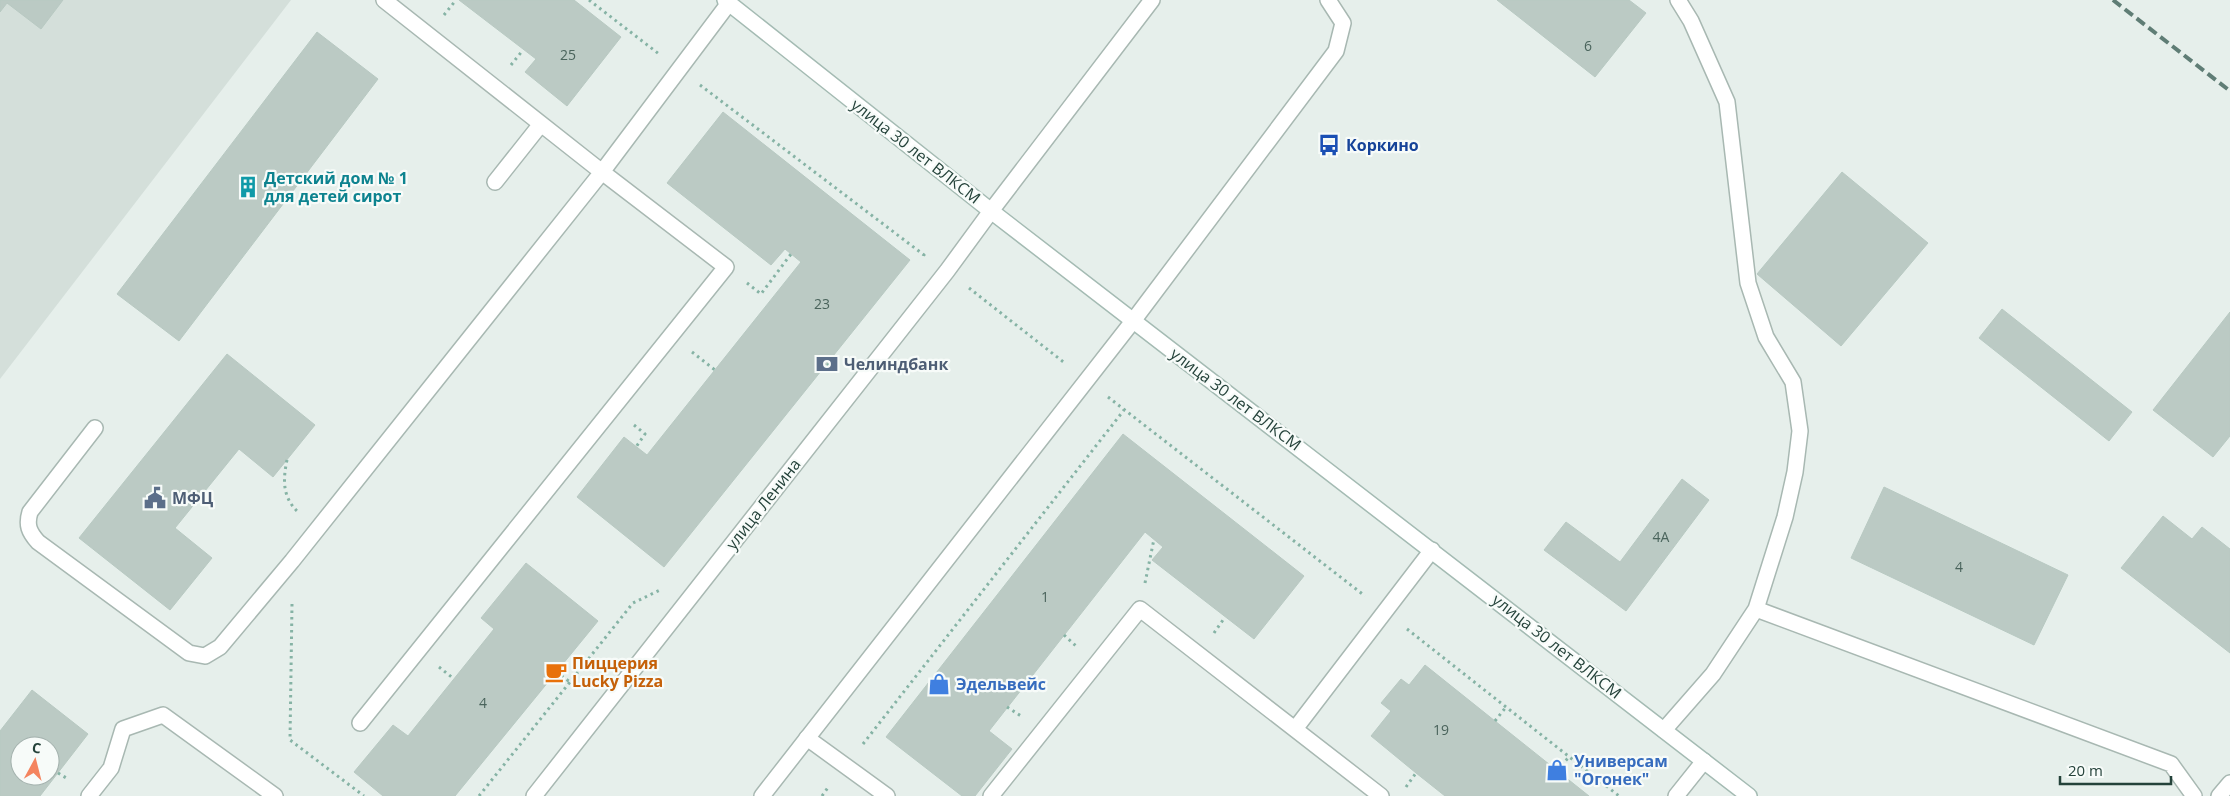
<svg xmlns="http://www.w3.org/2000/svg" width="2230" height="796" viewBox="0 0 2230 796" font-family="'Open Sans',sans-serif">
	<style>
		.built { fill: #d4dfda }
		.building { fill: #bbcac4; stroke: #b8c9c2; fill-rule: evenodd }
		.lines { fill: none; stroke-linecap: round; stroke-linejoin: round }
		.service-casing { stroke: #a8b8b2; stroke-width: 18 }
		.minor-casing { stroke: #a8b8b2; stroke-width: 18 }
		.tertiary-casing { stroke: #a8b8b2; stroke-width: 18 }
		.secondary-casing { stroke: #a4bbb3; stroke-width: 18 }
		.path { stroke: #86b3a5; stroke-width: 3; stroke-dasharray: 2.5 4; stroke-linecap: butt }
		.service { stroke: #fff; stroke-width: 15 }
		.minor { stroke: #fff; stroke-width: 15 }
		.tertiary { stroke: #fff; stroke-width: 15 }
		.secondary { stroke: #fff; stroke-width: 15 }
		.rail { stroke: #5f7d75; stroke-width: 4; stroke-dasharray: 10 5; stroke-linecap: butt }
		.labels { text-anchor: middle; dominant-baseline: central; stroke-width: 4.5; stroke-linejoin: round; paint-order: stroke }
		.number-label { font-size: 14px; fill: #4a645c }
		.transit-label { font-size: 16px; font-weight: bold; fill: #164399; stroke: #f7fbf9; text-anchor: start }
		.street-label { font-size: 16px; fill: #24423a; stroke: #f7fbf9 }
		.culture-label { font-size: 16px; font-weight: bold; fill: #0d838f; stroke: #f7fbf9; text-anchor: start }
		.service-label { font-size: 16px; font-weight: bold; fill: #4e5e75; stroke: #f7fbf9; text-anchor: start }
		.food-label { font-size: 16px; font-weight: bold; fill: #c56008; stroke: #f7fbf9; text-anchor: start }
		.shop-label { font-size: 16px; font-weight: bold; fill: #366cbe; stroke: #f7fbf9; text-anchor: start }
	</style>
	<rect width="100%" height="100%" fill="#e6efeb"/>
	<path class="built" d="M0 0H291L0 379Z"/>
	<path class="building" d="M0 0H63L41 29 7 3 0 12Z
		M459 0H574L621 37 567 106 525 72 536 59Z
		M1497 0H1629L1646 13 1595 77Z
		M317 32 378 79 179 341 117 294Z
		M723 112 910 260 664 567 577 497 624 437 647 455 801 262 785 249 771 265 667 183Z
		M1842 172 1928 243 1841 346 1757 274Z
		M2002 309 2132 412 2109 441 1979 338Z
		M2230 312V436L2213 457 2153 410Z
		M227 354 315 425 273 477 239 449 175 528 212 558 170 610 79 538Z
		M1123 434 1304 576 1254 639 1152 560 1163 547 1145 532 989 731 1012 749 975 796H962L886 737Z
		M1682 479 1709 500 1626 611 1544 550 1566 522 1620 562Z
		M1884 487 2068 575 2034 645 1851 558Z
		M2163 516 2192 539 2202 527 2230 549V653L2121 568Z
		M526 563 598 621 455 796H383L354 772 393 725 408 736 494 629 481 618Z
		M1425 665 1495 721 1589 796H1445L1416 773 1371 736 1391 711 1381 703 1401 679 1409 685Z
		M32 690 88 734 40 796H0V731ZM20 746H50V776H20Z"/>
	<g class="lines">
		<g class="service-casing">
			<path id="service" d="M384 0 602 172 729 3
				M495 182 541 124
				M991 211 1152 0
				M1133 321 1336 51 1343 23 1328 0
				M95 428 30 512C26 525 29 532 38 542L189 653 205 656 220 647 292 561 602 172 726 267 360 723
				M1756 609 2171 764 2194 796
				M1295 729 1432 550
				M1664 730 1713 674 1756 609 1785 517 1795 472 1800 431 1793 382 1766 337 1748 283 1727 102 1691 21 1678 0
				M807 738 887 796
				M89 796 111 768 123 729 163 715 275 796
				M991 796 1140 609 1381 796
				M2219 796 2230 783"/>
		</g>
		<g class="minor-casing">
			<path id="minor" d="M1676 796 1704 761"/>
		</g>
		<g class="tertiary-casing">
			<path id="tertiary" d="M534 796 947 271 991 211
				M762 796 1133 321"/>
		</g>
		<g class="secondary-casing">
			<path id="secondary" d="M725 0 991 211 1749 796"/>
		</g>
		<path class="path" d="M589 0 659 54
			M444 15 456 0
			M511 65 523 50
			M700 85 924 255 922 257
			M747 283 761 294 791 254
			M969 288 1066 364
			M692 352 715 370
			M827 364 835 369
			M1108 397 1365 596
			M634 425 645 434 636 447
			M287 460C283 479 282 497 298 512
			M1145 583 1154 539
			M292 604 290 740 364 796
			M1407 629 1619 796
			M1214 633 1225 617
			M1064 635 1076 646
			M439 667 454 679
			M556 672 570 682
			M1007 707 1021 716
			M1495 721 1506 707
			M863 744 1124 410
			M1557 770 1569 757
			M58 773 68 779
			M1406 787 1416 773
			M479 796 633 603 660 590
			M822 796 829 786"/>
		<use href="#service" class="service"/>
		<use href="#minor" class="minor"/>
		<use href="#tertiary" class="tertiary"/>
		<use href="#secondary" class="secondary"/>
		<path class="rail" d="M2113 0 2230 91"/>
	</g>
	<defs>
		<g id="bus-bare" transform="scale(1.725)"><path d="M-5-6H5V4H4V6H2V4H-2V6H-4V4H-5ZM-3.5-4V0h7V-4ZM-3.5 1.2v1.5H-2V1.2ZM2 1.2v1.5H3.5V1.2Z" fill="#1a4fb4" stroke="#f7fbf9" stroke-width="2.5" paint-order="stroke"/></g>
		<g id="building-bare" transform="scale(1.725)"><path d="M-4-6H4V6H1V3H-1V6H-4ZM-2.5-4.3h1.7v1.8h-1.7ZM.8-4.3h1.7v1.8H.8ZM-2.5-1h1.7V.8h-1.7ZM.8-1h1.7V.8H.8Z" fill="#0f9aa8" stroke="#f7fbf9" stroke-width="2.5" paint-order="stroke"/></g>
		<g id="bank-bare" transform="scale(1.725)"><path d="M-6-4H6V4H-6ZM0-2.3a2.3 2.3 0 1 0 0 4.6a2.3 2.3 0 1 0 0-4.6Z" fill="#5c6f8a" stroke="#f7fbf9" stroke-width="2.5" paint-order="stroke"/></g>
		<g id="civic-bare" transform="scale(1.725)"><path d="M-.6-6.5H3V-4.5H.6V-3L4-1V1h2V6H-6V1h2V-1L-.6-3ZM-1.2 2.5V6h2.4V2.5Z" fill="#5c6f8a" stroke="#f7fbf9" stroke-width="2.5" paint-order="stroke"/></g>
		<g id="cafe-bare" transform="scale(1.725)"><path d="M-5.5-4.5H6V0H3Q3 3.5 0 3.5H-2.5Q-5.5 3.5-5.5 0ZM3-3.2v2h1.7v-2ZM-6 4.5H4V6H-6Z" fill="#e8710a" stroke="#f7fbf9" stroke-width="2.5" paint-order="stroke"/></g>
		<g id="shop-bare" transform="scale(1.725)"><path d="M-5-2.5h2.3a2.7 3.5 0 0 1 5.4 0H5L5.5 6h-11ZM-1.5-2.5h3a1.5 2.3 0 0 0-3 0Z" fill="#3f7fe0" stroke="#f7fbf9" stroke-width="2.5" paint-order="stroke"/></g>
	</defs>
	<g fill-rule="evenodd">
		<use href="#bus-bare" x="1329" y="145"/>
		<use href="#building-bare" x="248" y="187"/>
		<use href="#bank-bare" x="827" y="364"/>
		<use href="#civic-bare" x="155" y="498"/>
		<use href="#cafe-bare" x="556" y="672"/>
		<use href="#shop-bare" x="939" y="684"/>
		<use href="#shop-bare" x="1557" y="770"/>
	</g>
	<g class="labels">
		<g class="number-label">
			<text x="1588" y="45">6</text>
			<text x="568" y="54">25</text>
			<text x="822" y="303">23</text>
			<text x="1661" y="536">4А</text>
			<text x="1959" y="566">4</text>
			<text x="1045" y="596">1</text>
			<text x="483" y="702">4</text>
			<text x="1441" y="729">19</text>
		</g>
		<g class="transit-label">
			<text x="1346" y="145">Коркино</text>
		</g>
		<g class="street-label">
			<text transform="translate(916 151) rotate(38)">улица 30 лет ВЛКСМ</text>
			<text transform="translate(1236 399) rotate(37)">улица 30 лет ВЛКСМ</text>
			<text transform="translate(763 504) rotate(-52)">улица Ленина</text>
			<text transform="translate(1557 646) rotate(38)">улица 30 лет ВЛКСМ</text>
		</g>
		<g class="culture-label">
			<text x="264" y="178">Детский дом № 1<tspan x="264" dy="18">для детей сирот</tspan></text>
		</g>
		<g class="service-label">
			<text x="844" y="364">Челиндбанк</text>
			<text x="172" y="498">МФЦ</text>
		</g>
		<g class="food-label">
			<text x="572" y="663">Пиццерия<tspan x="572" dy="18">Lucky Pizza</tspan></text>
		</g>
		<g class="shop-label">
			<text x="956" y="684">Эдельвейс</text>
			<text x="1574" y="761">Универсам<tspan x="1574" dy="18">"Огонек"</tspan></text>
		</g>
	</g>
	<g transform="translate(35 761) rotate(7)"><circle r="24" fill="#f7fbf9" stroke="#a3b1ad"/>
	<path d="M0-4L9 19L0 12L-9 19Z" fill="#f4845f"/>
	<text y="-8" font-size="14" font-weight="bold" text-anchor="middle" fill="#24423a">С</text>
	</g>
	<path d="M2060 776v8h111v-8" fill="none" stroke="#24423a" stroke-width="2.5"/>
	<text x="2068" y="776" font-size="15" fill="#24423a" stroke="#f7fbf9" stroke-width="4" paint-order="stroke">20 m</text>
</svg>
